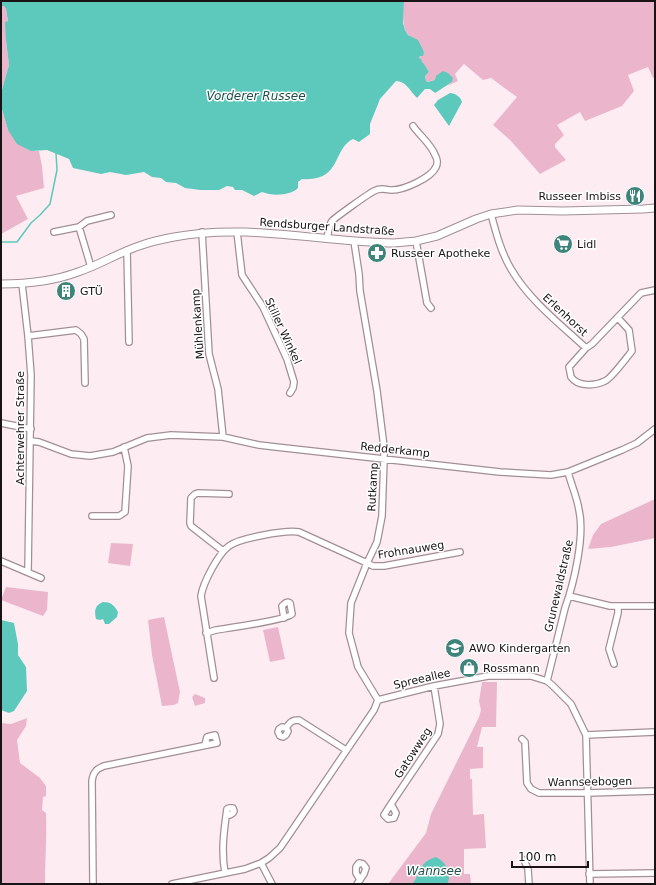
<svg xmlns="http://www.w3.org/2000/svg" width="656" height="885" viewBox="0 0 656 885" font-family="'DejaVu Sans',sans-serif">
	<style>
		.green { fill: #ebb6cb }
		.water { fill: #5dc9bc }
		.lines { fill: none; stroke-linecap: round; stroke-linejoin: round }
		.stream { stroke: #5dc9bc; stroke-width: 1.5 }
		.minor-casing { stroke: #a28f96; stroke-width: 8 }
		.tertiary-casing { stroke: #a28f96; stroke-width: 9 }
		.minor { stroke: #fff; stroke-width: 5.5 }
		.tertiary { stroke: #fff; stroke-width: 7 }
		.labels { text-anchor: middle; dominant-baseline: central; stroke-width: 3; stroke-linejoin: round; paint-order: stroke }
		.poi-label { font-size: 11px; fill: #191315; stroke: #fff; text-anchor: start }
		.street-label { font-size: 11px; fill: #191315; stroke: #fff }
		.water-label { font-size: 12px; font-style: italic; fill: #21504b; stroke: #fff }
	</style>
	<rect width="100%" height="100%" fill="#fdedf3"/>
	<path class="green" d="M404 1H655V78H653L648 67 628 75 634 91 622 106 585 121 580 112 557 125 564 135 555 144V147L566 160 540 174 511 141 493 125 517 97 491 78 483 80 464 64 455 74 458 81 447 86 452 82 435 80 428 82 426 81 425 76 429 72 419 58 424 52C419 44 412 40 407 33 402 27 403 8 404 1Z
		M1 6H4L6 9 8 21 6 23V42L9 65 1 93Z
		M1 106 8 130 31 151H39L42 166 44 188 16 196 28 219 1 234Z
		M655 499V538L611 547 588 549 593 535 601 524Z
		M111 543 133 544 130 566 108 563Z
		M6 587 48 592 47 610 43 616 1 600Z
		M164 617 180 692 178 703 174 705 162 706 152 655 148 620Z
		M278 627 285 659 270 662 263 630Z
		M482 682H497L496 727H482L477 747H483V768L470 769V779H472L473 815 484 814 486 848 464 849V874H470L471 884H388L426 833 431 814 479 717 481 710 479 701Z
		M195 694 205 698V703L195 706 192 697Z
		M27 718 26 726 17 740 20 763 40 778 46 786V796L43 797 42 810 46 813C47 837 45 860 45 884H1V723L11 724Z"/>
	<path class="water" d="M1 1H404L403 23 405 30 408 35 418 40 424 52 423 56H420L419 58 421 59 422 62 424 64 429 72 425 76 426 81 428 82 435 80 436 76 443 71 448 73 453 78 452 82 435 93 430 89H425L417 98C410 91 406 81 396 81L380 99 370 124V134L359 142 353 139C332 149 342 182 302 179L298 182V188C290 196 272 196 262 192L254 196 242 190H235L233 187 227 186 219 190H200L185 188 176 183 166 182 161 178 152 177 144 172 126 175 110 172 101 174 73 168 69 159 47 150 31 151 17 144 8 130 1 106V93L9 65 6 41 5 22 8 21 6 9 4 6H1Z
		M450 93C455 93 461 97 462 102L449 126 434 105 438 100Z
		M103 602C111 602 114 605 118 612L117 617 109 624H105L103 619 100 620 96 619C94 611 95 605 103 602Z
		M1 620 14 623 18 644V655L26 667 27 691 14 711 9 713 1 710Z
		M436 857C446 862 453 874 447 884H412C422 873 418 862 436 857Z"/>
	<g class="lines">
		<path class="stream" d="M1 242H17L31 223 40 215 50 204 57 170 56 153"/>
		<g class="minor-casing">
			<path id="minor" d="M491 214C496 233 501 252 511 269 529 300 560 324 586 348L592 344 641 293 655 290
				M79 227 91 267
				M54 232 79 227 87 221 111 215
				M202 232 209 354 218 389 223 437
				M237 232 242 275 263 307 287 359 294 382 293 388 290 393
				M327 239C328 234 329 225 332 221 336 217 368 194 374 191 382 187 385 190 392 190 404 190 431 178 436 167 438 163 437 158 435 155 431 144 420 136 413 126
				M354 241 359 274 360 291 377 391 384 447V459L382 516 377 542 367 563 351 603 349 633 358 667 378 700
				M416 241 427 303 431 308
				M127 251 129 342
				M22 284 28 336 31 375 28 572
				M28 336 76 330 81 334 84 339 85 383
				M586 348 569 367 571 377C578 387 595 386 605 381 611 379 627 357 632 351L629 330 618 318
				M1 423 31 429
				M31 441 39 442 71 454 90 456 113 452 147 438 171 435 223 437 259 445 276 447 500 472 551 475 568 472 622 450 637 443 655 429
				M92 516H119L125 512 128 466 124 447
				M223 551 191 526 190 523 191 498 195 494 198 493 229 494
				M1 561 41 578
				M569 596 610 606H655
				M206 633 216 630C228 628 287 620 292 614L290 603C287 601 285 603 282 606L284 618
				M614 664 609 649 618 613V607
				M214 678 201 596C203 583 218 554 229 546 240 538 285 530 299 532L367 563 373 566H384L460 552
				M547 681 565 608C574 583 585 536 579 510 577 497 571 484 568 472
				M378 700 434 686 488 676H531L547 681 552 685 571 704 586 735 590 884
				M286 728 282 727 279 729 278 732 280 736 283 737 286 735 288 731 286 728C290 722 292 720 299 720L346 750
				M586 735 655 732
				M522 739 525 742 527 783 531 789 539 793H587L655 791
				M391 804 396 813 394 818 388 819 384 815 391 804 438 734 440 724 434 686
				M524 860 528 869 529 884
				M261 863 272 884
				M225 873C221 851 224 830 227 809L229 808H233L234 811 233 813 230 815 228 814
				M589 874 655 873
				M93 884 92 781C93 773 96 769 104 766L217 743 215 735 207 737 205 745
				M172 884 245 869 261 863 269 858 280 848 374 710 378 700
				M357 884 364 874 366 868 363 864 359 863 356 867V873L360 880"/>
		</g>
		<g class="tertiary-casing">
			<path id="tertiary" d="M1 284C27 284 54 281 78 272 99 265 118 253 139 246 150 242 163 239 174 237 247 223 321 242 394 243L416 241 437 236 476 219 491 214 518 210 563 211 643 209 655 208"/>
		</g>
		<use href="#minor" class="minor"/>
		<use href="#tertiary" class="tertiary"/>
	</g>
	<defs>
		<g id="restaurant-disc" transform="scale(1)"><circle r="9.5" fill="#3e847b" stroke="#fff"/><path d="M-5-6h1v4h1v-4h1v4h1v-4h1v5L-1.5 .5V6h-2V.5L-5-1ZM5-6V6H3V1.5H1.5Q1.5-4 5-6Z" fill="#fff"/></g>
		<g id="supermarket-disc" transform="scale(1)"><circle r="9.5" fill="#3e847b" stroke="#fff"/><path d="M-6-5.5h2.5l.6 2H6L4.5 2H-2.5L-4.4-4H-6ZM-1.5 3.2a1.3 1.3 0 1 0 .1 0ZM3 3.2a1.3 1.3 0 1 0 .1 0Z" fill="#fff"/></g>
		<g id="pharmacy-disc" transform="scale(1)"><circle r="9.5" fill="#3e847b" stroke="#fff"/><path d="M-2-6h4v4h4v4h-4v4h-4v-4h-4v-4h4Z" fill="#fff"/></g>
		<g id="building-disc" transform="scale(1)"><circle r="9.5" fill="#3e847b" stroke="#fff"/><path d="M-4-6H4V6H1V3H-1V6H-4ZM-2.5-4.3h1.7v1.8h-1.7ZM.8-4.3h1.7v1.8H.8ZM-2.5-1h1.7V.8h-1.7ZM.8-1h1.7V.8H.8Z" fill="#fff"/></g>
		<g id="school-disc" transform="scale(1)"><circle r="9.5" fill="#3e847b" stroke="#fff"/><path d="M0-5L7-2L0 1L-7-2ZM-4 1L0 2.5L4 1V4Q0 6-4 4Z" fill="#fff"/></g>
		<g id="shop-disc" transform="scale(1)"><circle r="9.5" fill="#3e847b" stroke="#fff"/><path d="M-5-2.5h2.3a2.7 3.5 0 0 1 5.4 0H5L5.5 6h-11ZM-1.5-2.5h3a1.5 2.3 0 0 0-3 0Z" fill="#fff"/></g>
	</defs>
	<g fill-rule="evenodd">
		<use href="#restaurant-disc" x="635" y="196"/>
		<use href="#supermarket-disc" x="563" y="244"/>
		<use href="#pharmacy-disc" x="377" y="253"/>
		<use href="#building-disc" x="66" y="291"/>
		<use href="#school-disc" x="455" y="648"/>
		<use href="#shop-disc" x="469" y="668"/>
	</g>
	<g class="labels">
		<g class="poi-label">
			<text x="621" y="196" text-anchor="end">Russeer Imbiss</text>
			<text x="577" y="244">Lidl</text>
			<text x="391" y="253">Russeer Apotheke</text>
			<text x="80" y="291">GTÜ</text>
			<text x="469" y="648">AWO Kindergarten</text>
			<text x="483" y="668">Rossmann</text>
		</g>
		<g class="street-label">
			<text transform="translate(327 227) rotate(4)">Rendsburger Landstraße</text>
			<text transform="translate(565 315) rotate(43)">Erlenhorst</text>
			<text transform="translate(198 324) rotate(-94)">Mühlenkamp</text>
			<text transform="translate(283 331) rotate(65)">Stiller Winkel</text>
			<text transform="translate(20 428) rotate(-90)">Achterwehrer Straße</text>
			<text transform="translate(395 450) rotate(6)">Redderkamp</text>
			<text transform="translate(373 487) rotate(-87)">Rutkamp</text>
			<text transform="translate(411 550) rotate(-9)">Frohnauweg</text>
			<text transform="translate(559 586) rotate(-77)">Grunewaldstraße</text>
			<text transform="translate(422 679) rotate(-13)">Spreeallee</text>
			<text transform="translate(413 753) rotate(-57)">Gatowweg</text>
			<text transform="translate(590 782) rotate(-1)">Wannseebogen</text>
		</g>
		<g class="water-label">
			<text x="256" y="96">Vorderer Russee</text>
			<text x="434" y="871">Wannsee</text>
		</g>
	</g>
	<rect width="656" height="885" fill="none" stroke="#191315" stroke-width="4"/>
	<path d="M512 861v6h76v-6" fill="none" stroke="#191315" stroke-width="2"/>
	<text x="518" y="861" font-size="12" fill="#191315" stroke="#ffffff" stroke-width="3" paint-order="stroke">100 m</text>
</svg>
